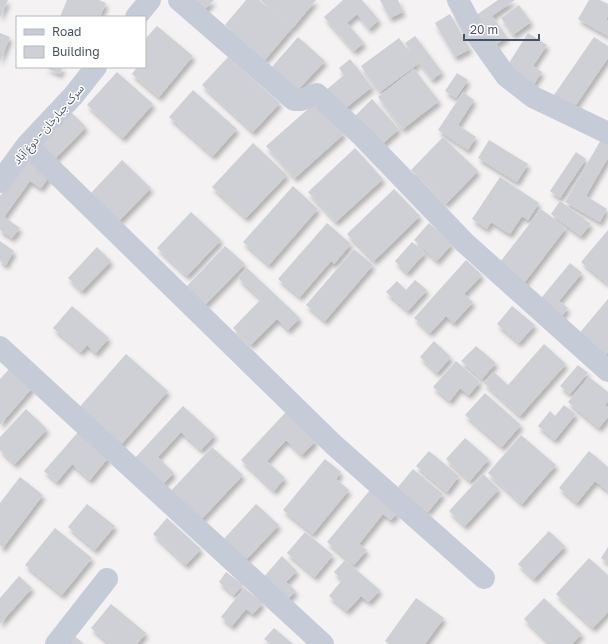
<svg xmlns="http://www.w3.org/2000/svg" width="608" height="644" viewBox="0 0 608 644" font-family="'Golos Text','Noto Sans Arabic',sans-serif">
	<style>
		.building { fill: #ced0d6; filter: url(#shadow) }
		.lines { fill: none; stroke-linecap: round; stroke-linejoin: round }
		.street { stroke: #c5cbd7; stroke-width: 22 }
		.labels { text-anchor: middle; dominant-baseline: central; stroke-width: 3; stroke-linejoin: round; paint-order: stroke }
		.street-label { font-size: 11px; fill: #485161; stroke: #fff }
	</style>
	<defs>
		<filter id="shadow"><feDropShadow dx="2.5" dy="4.5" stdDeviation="2" flood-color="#0004"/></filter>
	</defs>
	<rect width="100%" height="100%" fill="#f4f2f2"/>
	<path class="building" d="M0 0H8L0 18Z
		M67 0H99L106 3 100 17H60Z
		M187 0H214L200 14Z
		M246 0H259L292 28 265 60 225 25Z
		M260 0H316L293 28Z
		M343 0H362L379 20 369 29 357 14 347 23 364 43 354 51 324 17Z
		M380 0H398L403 12 390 18Z
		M498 0H515L492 16 507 37 495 45 475 16Z
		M589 0H600L608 4V16L606 19 608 21V36L578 19Z
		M519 5 531 22 513 35 501 18Z
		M450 14 470 49 455 57 435 23Z
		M157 26 193 56 159 97 132 74 137 67H145V39Z
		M0 33 10 37 0 62Z
		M528 33 547 45 533 66 542 72 534 84 507 66Z
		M415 36 442 72 432 80 405 43Z
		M298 37 325 61 297 91 271 68Z
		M594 37 608 46V58L574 108 554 95Z
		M399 38 418 64 380 92 361 66Z
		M228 57 280 103 253 132 202 85Z
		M350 59 372 87 342 111 325 91 344 75 339 68Z
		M44 67H63L60 74Z
		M414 69 439 101 403 129 378 97Z
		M117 72 153 104 123 138 87 105Z
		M457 73 468 80 456 98 445 91Z
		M193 90 237 129 213 156 169 117Z
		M463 92 474 100 458 125 476 137 468 150 438 130Z
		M372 99 399 129 380 146 354 117Z
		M316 102 344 134 295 178 266 146Z
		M71 112 86 127 55 159 40 145Z
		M443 137 478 171 446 204 411 170Z
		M602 138 608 142V158L586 196 607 209 600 222 565 202Z
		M489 140 528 164 517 182 478 158Z
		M253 143 287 175 246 218 212 187Z
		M355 148 383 179 336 222 308 192Z
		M576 152 586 159 560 198 550 191Z
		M27 158 51 175 41 188 30 181 4 217 20 228 12 238 0 230V196Z
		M122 160 151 188 119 221 91 193Z
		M500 177 539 203 528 220 522 216 510 234 491 222 487 229 472 219Z
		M293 186 318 209 269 265 243 242Z
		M394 189 420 216 374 261 347 234Z
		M560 201 591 224 581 236 551 214Z
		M541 209 566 228 522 286 497 266Z
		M191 212 221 240 187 276 157 248Z
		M327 223 351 244 334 264 331 261 300 297 278 279Z
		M429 223 452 244 437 261 414 240Z
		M608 230V284L581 262Z
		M0 241 14 251 6 265 0 261Z
		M412 242 425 253 407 273 395 261Z
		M225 246 245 264 205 305 186 287Z
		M97 247 111 261 82 291 68 278Z
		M354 249 373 265 325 321 306 305Z
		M466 260 482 275 464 294 473 302 454 323 446 316 430 333 414 318Z
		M570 263 582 273 559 301 568 308 559 320 538 302Z
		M247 268 300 318 288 330 277 319 251 345 233 328 261 299 238 278Z
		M415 280 427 290 408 311 386 292 397 281 406 290Z
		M608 299V352L603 358 577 336Z
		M72 306 109 338 96 353 87 345 81 352 53 328Z
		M512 306 535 325 519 343 497 324Z
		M434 341 451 357 437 373 420 357Z
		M544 344 566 364 520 416 484 383 494 372 508 385Z
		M476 346 496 363 482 379 461 361Z
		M126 354 168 391 119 447 77 410Z
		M456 361 480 382 469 395 460 388 450 401 433 387Z
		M578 365 588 373 570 394 560 386Z
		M11 367 33 387 0 425V379Z
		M589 377 608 392V401L605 405 608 408V417L599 428 568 402Z
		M485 393 521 425 502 447 465 415Z
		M564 405 576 414 555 440 538 426 550 411 555 416Z
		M183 406 215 435 201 450 181 432 158 457 174 473 162 485 134 459Z
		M26 409 47 429 15 464 0 450V437Z
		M286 412 316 441 302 455 286 440 267 461 285 478 274 491 241 460Z
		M79 431 109 457 90 480 72 464 57 482 44 471Z
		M521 435 556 465 522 504 488 473Z
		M465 438 489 459 470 481 446 459Z
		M212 447 243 475 198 523 168 494Z
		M429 451 459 476 447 492 416 466Z
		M589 451 608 467V491L595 481 577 503 559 488Z
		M325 459 341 472 336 479 349 490 313 534 283 510Z
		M413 469 443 494 428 512 398 487Z
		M483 474 499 489 465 526 449 511Z
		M20 477 43 495 3 548 0 545V503Z
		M370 490 398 513 391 520 383 514 359 544 367 550 354 565 327 542Z
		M87 504 115 526 95 550 68 527Z
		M256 504 279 525 243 563 221 542Z
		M167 518 201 549 186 565 153 534Z
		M55 528 92 558 62 595 25 565Z
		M549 531 565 546 534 579 518 564Z
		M305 532 333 555 315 577 287 553Z
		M608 547V563L601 558Z
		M282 556 297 571 286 582 296 591 286 601 262 579Z
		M589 558 608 575V612L593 628 556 594Z
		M345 560 380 590 369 602 361 596 347 611 329 596 342 580 334 572Z
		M226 572 243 585 234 595 219 582Z
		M19 576 32 588 0 624V598Z
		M244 588 263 603 253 614 246 609 232 626 221 617Z
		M416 598 444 618 425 644H389L385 641Z
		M544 598 582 634 572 644H550L524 619Z
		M111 604 146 633 137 644H110L91 628Z
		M274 628 293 644H271L264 639Z
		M73 635 84 644H66Z"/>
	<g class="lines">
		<path class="street" d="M179 0 294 100H301L317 94 363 137 465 243 608 371
			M458 0 474 31 506 76 533 97 608 133
			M136 17 150 0
			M27 145 334 445 484 578
			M0 182 27 145 73 96 96 67
			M0 347 323 644
			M56 644 107 579"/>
	</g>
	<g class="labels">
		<g class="street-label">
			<text transform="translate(48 124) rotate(-49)">سرک جبارخان - دوغ آباد</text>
		</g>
	</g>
	<rect x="16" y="16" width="130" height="52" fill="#ffffff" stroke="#b6b9c0"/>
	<rect x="24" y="29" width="20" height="6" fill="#c5cbd7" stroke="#b6b9c0"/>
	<text x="52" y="36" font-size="12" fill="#485161">Road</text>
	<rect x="24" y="46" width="20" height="12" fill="#ced0d6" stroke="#b6b9c0"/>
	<text x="52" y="56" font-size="12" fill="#485161">Building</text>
	<path d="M464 34v6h75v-6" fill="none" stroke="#485161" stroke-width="2"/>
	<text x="470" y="34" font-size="12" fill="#485161" stroke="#ffffff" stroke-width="3" paint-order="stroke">20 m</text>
</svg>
